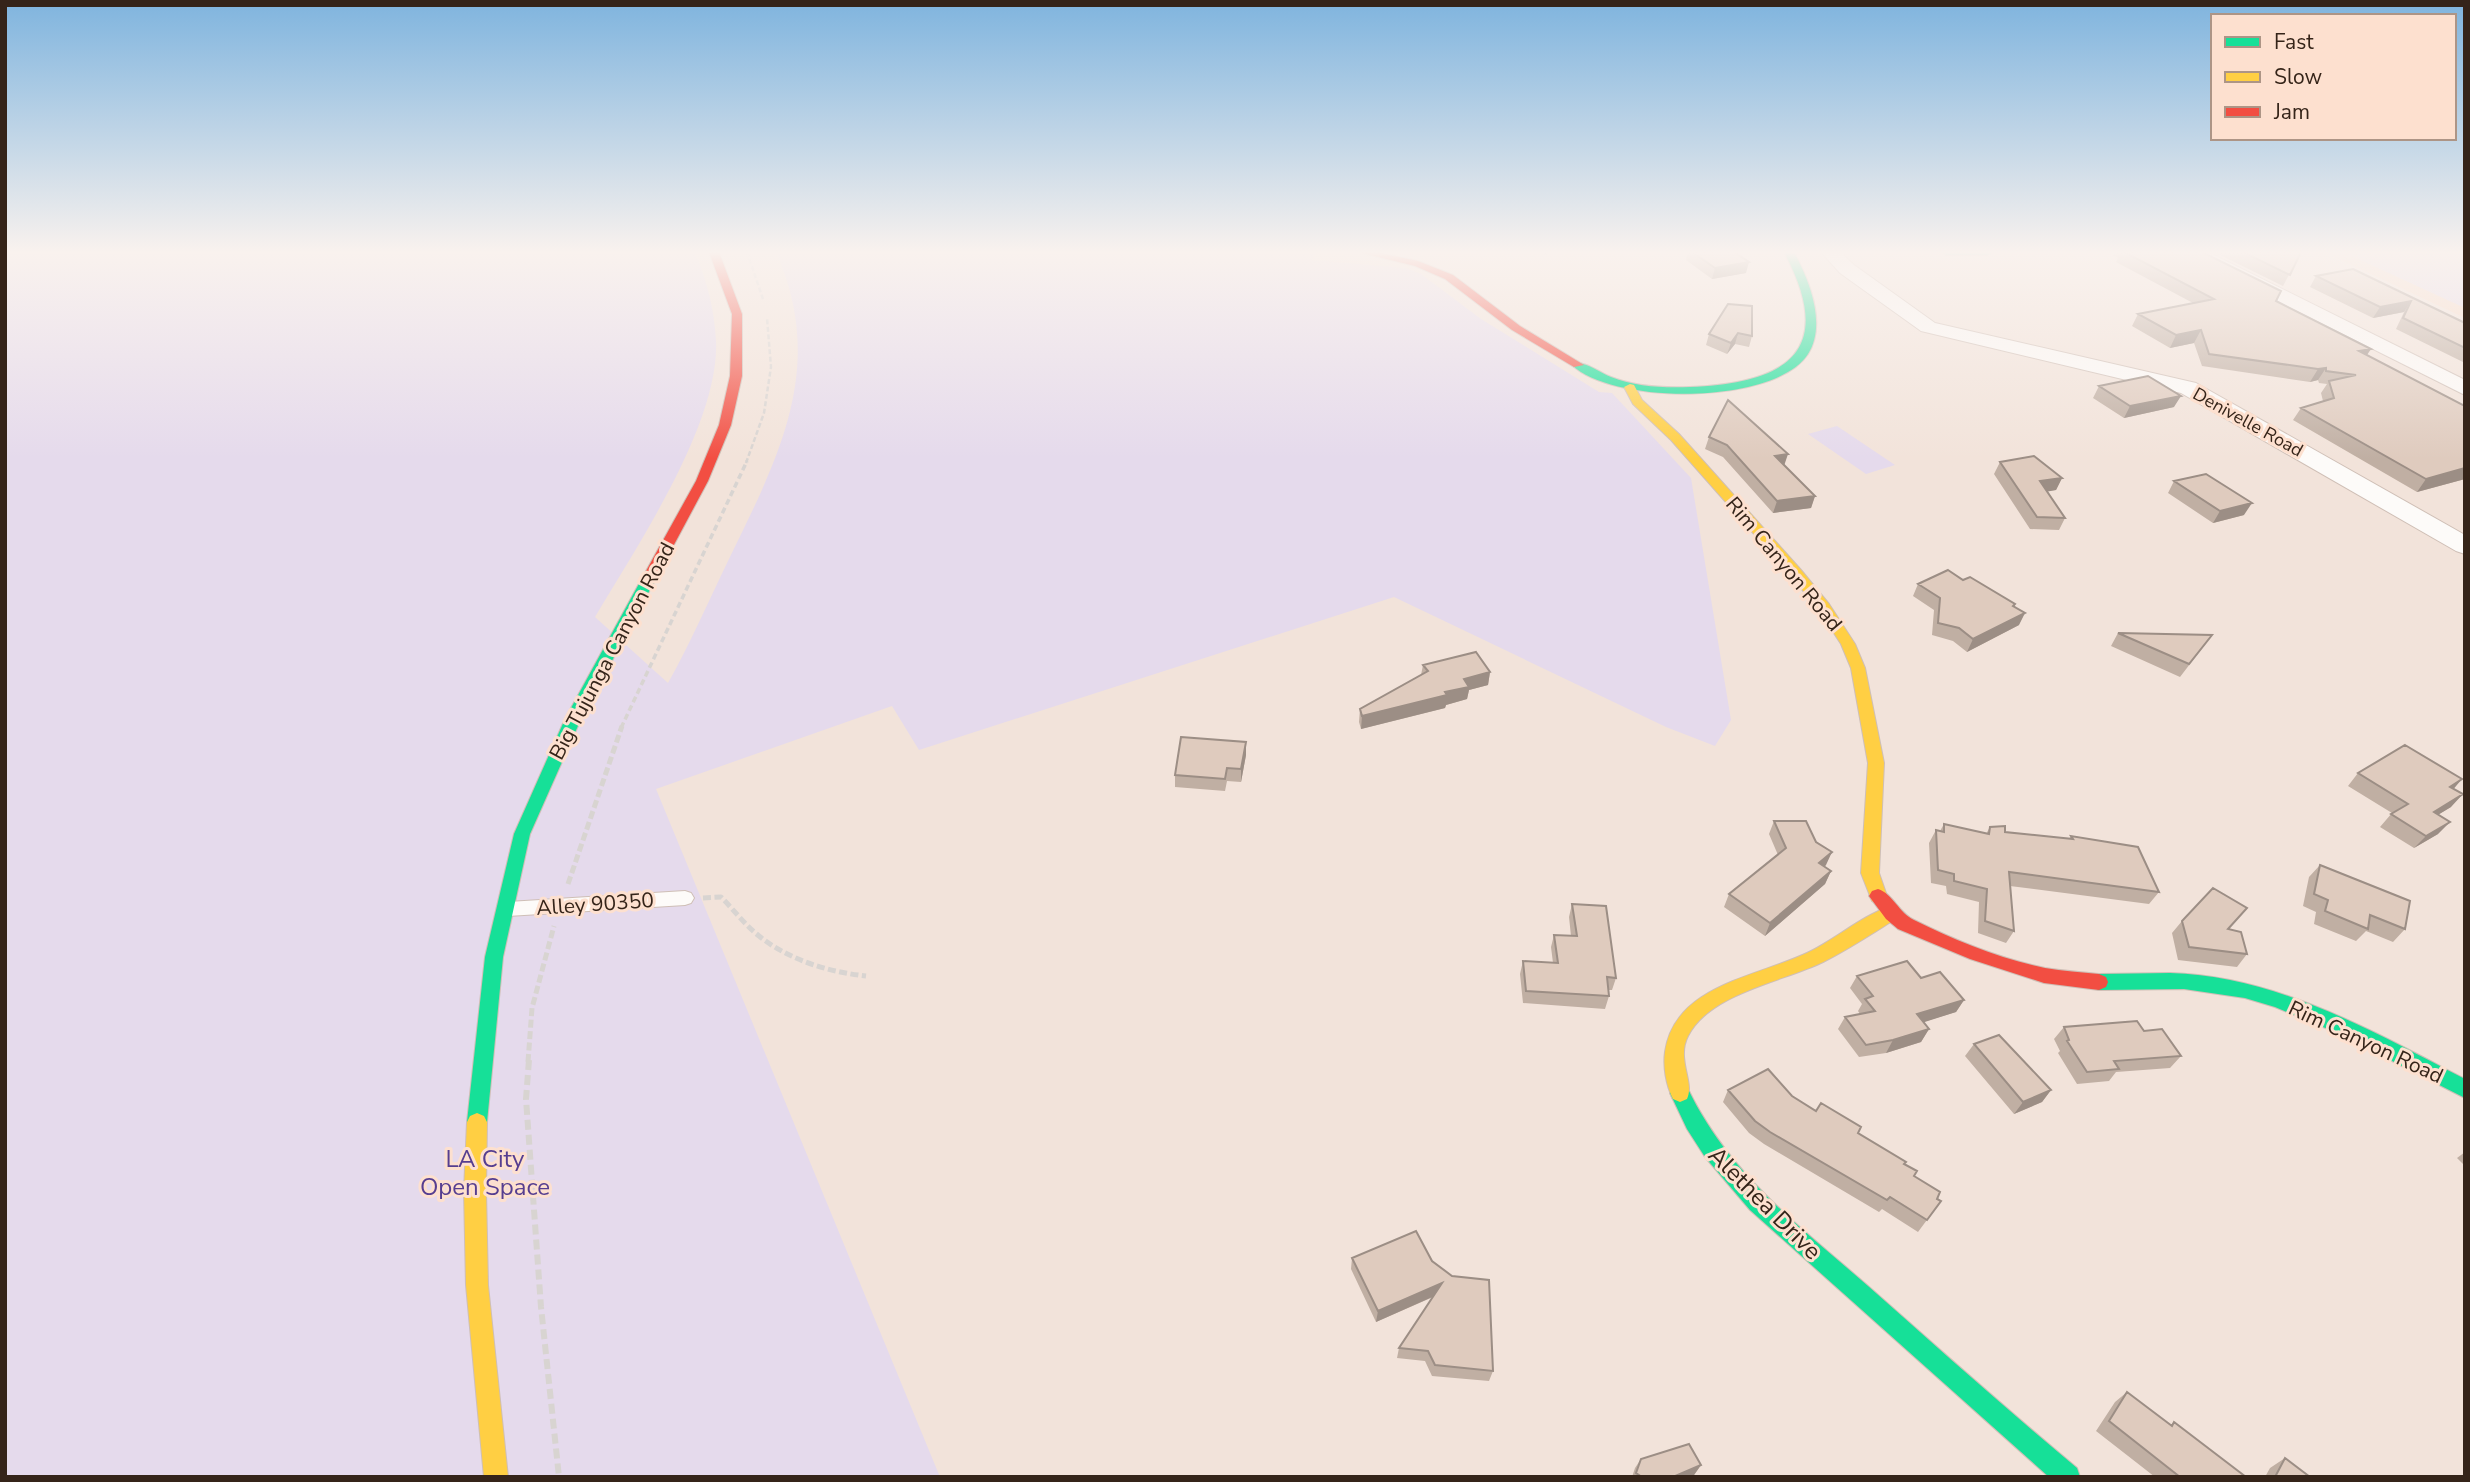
<svg xmlns="http://www.w3.org/2000/svg" width="2470" height="1482" viewBox="0 0 2470 1482" font-family="'Nunito Sans',sans-serif">
	<style>
		.built { fill: #f8dac7 }
		.green { fill: #e5daec }
		.lines { fill: none; stroke-linecap: round; stroke-linejoin: round }
		.lane-casing { stroke: #cfbfb6; stroke-width: 2 }
		.street-casing { stroke: #cfbfb6; stroke-width: 2 }
		.fast-casing { stroke: #cfbfb6; stroke-width: 2 }
		.slow-casing { stroke: #cfbfb6; stroke-width: 2 }
		.jam-casing { stroke: #cfbfb6; stroke-width: 2 }
		.path-far3 { stroke: #d8d4d1; stroke-width: 2.5; stroke-dasharray: 5 2.5; stroke-linecap: butt }
		.path-far2 { stroke: #d8d4d1; stroke-width: 3.5; stroke-dasharray: 6 3.5; stroke-linecap: butt }
		.path-far1 { stroke: #d8d4d1; stroke-width: 5; stroke-dasharray: 8 3.5; stroke-linecap: butt }
		.path { stroke: #d8d4d1; stroke-width: 6; stroke-dasharray: 10 5; stroke-linecap: butt }
		.lane { fill: #fdfbf9; fill-rule: evenodd }
		.street { fill: #fdfbf9; fill-rule: evenodd }
		.fast { fill: #16e098; fill-rule: evenodd }
		.slow { fill: #ffcf43; fill-rule: evenodd }
		.jam { fill: #f24e42; fill-rule: evenodd }
		.wall { fill: #c0afa3 }
		.shaded-wall { fill: #9c8e85 }
		.building { fill: #dfcbbe; stroke: #9c8e85; stroke-width: 2 }
		.labels { text-anchor: middle; dominant-baseline: central; stroke-width: 6; stroke-linejoin: round; paint-order: stroke }
		.far-street-label { font-size: 18px; fill: #352419; stroke: #fde0cf }
		.street-label { font-size: 21px; fill: #352419; stroke: #fde0cf }
		.near-park-label { font-size: 24px; fill: #563e90; stroke: #fde0cf }
		.near-street-label { font-size: 24px; fill: #352419; stroke: #fde0cf }
	</style>
	<rect width="100%" height="100%" fill="#f2e3da"/>
	<path class="built" d="M2324 252H2465V318Z"/>
	<path class="green" d="M5 252H695C707 281 714 308 716 340 720 423 637 546 595 617L668 683C690 644 709 600 729 559 779 456 827 367 776 252H1318L1311 260 1406 268 1421 274 1481 319 1599 392 1612 393 1691 478 1731 720 1715 746 1666 727 1394 597 919 750 892 706 656 789 940 1477H5Z
		M2343 252H2465V308L2454 303Z
		M1837 426 1895 465 1866 474 1808 434Z"/>
	<g class="lines">
		<g class="lane-casing">
			<path id="lane" d="M685 891 691 893 694 898 691 903 685 905 508 916 502 914 499 909 502 904 508 902Z"/>
		</g>
		<g class="street-casing">
			<path id="street" d="M1821 252H1840L1854 265 1935 323 2196 383 2465 535V554L2456 551 2181 393 1921 331 1840 273Z
				M2185 252H2208L2465 380V395L2187 256Z"/>
		</g>
		<g class="fast-casing">
			<path id="fast" d="M1784 252H1794C1809 280 1827 324 1808 354 1775 405 1614 405 1572 365 1582 358 1600 373 1611 377 1636 387 1664 388 1690 387 1788 383 1837 351 1784 252Z
				M1941 252H1993L1988 255H1946Z
				M647 578 654 582 581 719 530 834 503 957 487 1122 484 1128 477 1131 470 1128 467 1122 485 957 514 834 565 719 640 582Z
				M2170 973C2277 976 2372 1031 2465 1079V1098L2335 1032 2275 1007 2245 998 2184 989 2099 990 2092 987 2090 982 2092 977 2099 974Z
				M1680 1084 1687 1087C1728 1173 1798 1225 1868 1286 1937 1347 2006 1409 2077 1468L2080 1477H2049L1750 1210 1705 1157 1687 1129 1670 1093 1673 1087Z"/>
		</g>
		<g class="slow-casing">
			<path id="slow" d="M1630 384 1634 385 1642 400 1679 434 1801 570 1829 604 1855 644 1865 668 1884 763 1879 873 1887 896 1884 901 1878 903 1872 901 1861 873 1868 763 1851 668 1841 644 1819 610 1791 576 1671 440 1633 404 1624 387Z
				M1891 906 1897 908 1900 913 1897 918C1873 933 1849 949 1823 962 1782 982 1710 993 1688 1036 1676 1059 1695 1083 1687 1099L1680 1102 1673 1099C1666 1085 1663 1067 1665 1052 1674 986 1756 977 1807 953 1835 940 1861 916 1891 906Z
				M477 1113 484 1116 487 1122 486 1191 488 1285 508 1477H484L466 1285 464 1191 467 1122 470 1116Z"/>
		</g>
		<g class="jam-casing">
			<path id="jam" d="M709 252H719L742 314V376L731 425 708 481 654 582 647 586 640 582 696 481 719 425 730 376 732 314Z
				M1358 252H1376L1418 261 1453 275 1520 326 1584 365 1574 367 1512 330 1445 279 1415 266Z
				M1878 889C1893 894 1899 913 1914 920 1954 940 2001 959 2045 968 2063 971 2081 972 2099 974L2106 977 2108 982 2106 987 2099 990 2044 983 1970 959 1898 929 1886 919 1869 896 1872 891Z"/>
		</g>
		<path class="path-far3" d="M747 252 763 299
			M746 463 764 413 771 367 767 318"/>
		<path class="path-far2" d="M621 728 747 461"/>
		<path class="path-far1" d="M568 884 622 726
			M703 898 721 897C734 910 745 925 759 936 789 960 829 972 866 976
			M528 1062 532 1008 554 926"/>
		<path class="path" d="M529 1060 526 1099 541 1307 559 1477"/>
		<use href="#lane" class="lane"/>
		<use href="#street" class="street"/>
		<use href="#fast" class="fast"/>
		<use href="#slow" class="slow"/>
		<use href="#jam" class="jam"/>
	</g>
	<path class="wall" d="M1537 252H1550L1547 255Z
		M1688 252H1734L1746 273 1712 279 1686 260Z
		M2114 252H2202L2276 301 2367 356 2465 406V479L2417 492 2293 420 2301 408 2323 401 2321 393 2327 384 2319 383 2318 380 2310 382 2202 366 2194 343 2170 348 2132 326 2138 314 2193 303 2116 262 2118 258 2113 255Z
		M2214 252H2301L2283 286Z
		M2353 269 2465 323V363L2396 329 2404 312 2373 318 2310 287 2316 276Z
		M1728 304 1752 336 1749 347 1735 344 1727 354 1706 345 1709 334Z
		M2099 386 2174 407 2124 418 2093 398Z
		M1709 437 1784 465 1815 496 1811 508 1773 513 1723 457 1705 449Z
		M2000 462 2062 478 2056 490 2047 491 2065 518 2059 530 2030 529 1994 474Z
		M2174 481 2244 515 2213 523 2168 493Z
		M1963 580 2015 604V606L2019 625 1967 652 1953 641 1932 635 1934 610 1913 596 1918 584Z
		M2118 633 2212 635 2203 647 2180 677 2111 646Z
		M1423 665 1490 672 1488 685 1469 690 1467 699 1446 705 1445 708 1361 729 1359 722 1360 709 1421 675Z
		M1246 755 1241 782 1227 781 1225 791 1175 787V775Z
		M2358 773 2453 789 2451 807 2439 814 2438 834 2414 848 2380 827 2392 813 2348 786Z
		M1774 821 1826 865 1824 867 1831 871 1825 884 1765 936 1724 907 1729 894 1778 855 1769 834Z
		M1944 824 1986 834 1990 827 2005 832 2069 839 2071 836 2159 892 2149 904 2010 886 2014 931 2006 943 1978 933 1979 902 1947 894 1946 886 1931 883 1929 843 1936 830 1940 831Z
		M2320 865 2405 929 2393 942 2366 931 2356 941 2314 924 2316 912 2303 906 2309 877Z
		M1572 904 1616 978 1612 990H1608L1609 996 1605 1009 1523 1003 1520 974 1523 961 1553 963 1551 947 1554 935 1571 936 1569 917Z
		M2182 921 2229 929 2247 954 2237 967 2178 960 2172 933Z
		M1857 976 1921 978 1964 1000 1956 1012 1923 1022 1929 1029 1921 1042 1886 1053 1859 1057 1838 1029 1845 1017 1860 1014 1858 1011 1862 1004 1850 988Z
		M2064 1027 2144 1031 2181 1056 2170 1068 2116 1072 2109 1081 2077 1084 2058 1053 2060 1051 2054 1039Z
		M1974 1044 2051 1090 2042 1102 2014 1114 1965 1056Z
		M1728 1090 1792 1096 1816 1111 1858 1133 1904 1164 1914 1176 1941 1201 1918 1232 1882 1209 1879 1212 1764 1144 1749 1133 1723 1102Z
		M2465 1152V1166L2457 1158Z
		M1416 1231 1493 1371 1489 1381 1432 1376 1425 1361 1397 1358 1399 1348 1433 1297 1376 1322 1351 1269 1352 1258Z
		M2127 1392 2171 1425 2174 1422 2246 1477H2155L2096 1431 2115 1402Z
		M2285 1458 2310 1477H2265L2270 1468Z
		M1641 1459 1701 1465 1694 1475 1690 1477H1632L1635 1468Z"/>
	<path class="shaded-wall" d="M1749 262 1746 273 1712 279 1715 268Z
		M2411 301 2404 312 2373 318 2380 307Z
		M2201 330 2194 343 2170 348 2176 335Z
		M1738 333 1735 344 1727 354 1731 343Z
		M2371 349 2363 361 2359 351Z
		M2326 368 2318 380 2310 382 2318 369Z
		M2181 396 2174 407 2124 418 2130 406Z
		M1788 454 1784 466 1775 456Z
		M2465 468V479L2417 492 2426 479Z
		M2062 478 2056 490 2034 494 2040 481Z
		M1815 496 1811 508 1773 513 1777 501Z
		M2252 503 2244 515 2213 523 2220 511Z
		M2025 613 2019 625 1967 652 1973 639Z
		M1490 672 1488 685 1469 690 1467 699 1446 705 1445 708 1361 729 1362 716 1445 692 1464 679Z
		M1246 742V755L1241 782V769Z
		M2462 779 2451 792 2450 787Z
		M2463 794 2451 807 2423 824 2434 812Z
		M2450 822 2438 834 2414 848 2426 836Z
		M1832 852 1826 865 1813 876 1819 863Z
		M1831 871 1825 884 1765 936 1770 923Z
		M1964 1000 1956 1012 1909 1027 1917 1014Z
		M1929 1029 1921 1042 1886 1053 1893 1040Z
		M2051 1090 2042 1102 2014 1114 2023 1102Z
		M1442 1283 1439 1294 1376 1322 1378 1311Z
		M1701 1465 1694 1475 1690 1477H1673Z"/>
	<path class="building" d="M1692 252H1734L1749 262 1715 268Z
		M2124 252H2202L2281 291 2276 301 2371 349 2359 351 2465 406V468L2426 479 2301 408 2334 398 2329 381 2356 375 2326 371V368L2318 369 2209 354 2201 330 2176 335 2138 314 2214 299Z
		M2243 252H2301L2290 275Z
		M2353 269 2465 323V348L2403 318 2411 301 2380 307 2316 276Z
		M1728 304 1752 306V336L1738 333 1731 343 1709 334Z
		M2148 376 2181 396 2130 406 2099 386Z
		M1728 400 1788 454 1775 456 1815 496 1777 501 1727 445 1709 437Z
		M2034 456 2062 478 2040 481 2065 518 2037 517 2000 462Z
		M2206 474 2252 503 2220 511 2174 481Z
		M1948 570 1963 580 1970 577 2015 604 2013 606 2025 613 1973 639 1959 628 1938 623 1940 598 1918 584Z
		M2118 633 2212 635 2189 664Z
		M1476 652 1490 672 1464 679 1469 687 1445 692 1447 695 1362 716 1360 709 1428 671 1423 665Z
		M1181 737 1246 742 1241 769 1227 768 1225 779 1175 775Z
		M2405 745 2462 779 2450 787 2463 794 2434 812 2450 822 2426 836 2391 814 2408 804 2358 773Z
		M1774 821H1806L1816 842 1832 852 1819 863 1831 871 1770 923 1729 894 1786 848Z
		M1944 824 1989 834 1990 827 2005 826V832L2073 839 2071 836 2138 847 2159 892 2009 872 2014 931 1985 921 1987 889 1954 881V874L1938 870 1936 830 1944 832Z
		M2320 865 2410 901 2405 929 2370 915 2368 929 2325 911 2328 900 2314 894Z
		M2213 888 2247 908 2228 929 2241 932 2247 954 2189 947 2182 921Z
		M1572 904 1606 906 1616 978 1607 977 1609 996 1526 991 1523 961 1558 963 1554 935 1577 936Z
		M1907 961 1921 978 1940 972 1964 1000 1917 1014 1929 1029 1893 1040 1866 1045 1845 1017 1875 1011 1865 999 1873 996 1857 976Z
		M2137 1021 2144 1031 2162 1029 2181 1056 2114 1061 2119 1069 2087 1072 2067 1041 2069 1040 2064 1027Z
		M1999 1035 2051 1090 2023 1102 1974 1044Z
		M1768 1069 1792 1096 1816 1111 1821 1103 1861 1127 1858 1133 1906 1162 1904 1164 1917 1171 1914 1176 1940 1192 1937 1199 1941 1201 1927 1220 1890 1197 1887 1200 1770 1132 1755 1121 1728 1090Z
		M1416 1231 1432 1261 1452 1276 1489 1280 1493 1371 1435 1365 1428 1351 1399 1348 1442 1283 1378 1311 1352 1258Z
		M2127 1392 2172 1426 2174 1422 2246 1477H2180L2109 1421Z
		M1689 1444 1701 1465 1673 1477H1642L1636 1473 1641 1459Z
		M2285 1458 2310 1477H2275Z"/>
	<linearGradient id="sky" x2="0" y2="1"><stop stop-color="#7fb4de"/><stop offset="0.55" stop-color="#f9f2ee"/><stop offset="1" stop-color="#f9f2ee" stop-opacity="0"/></linearGradient>
	<rect width="2470" height="459" fill="url(#sky)"/>
	<g class="labels">
		<g class="far-street-label">
			<text transform="translate(2248 422) rotate(29)">Denivelle Road</text>
		</g>
		<g class="street-label">
			<text transform="translate(1784 564) rotate(50)">Rim Canyon Road</text>
			<text transform="translate(612 651) rotate(-62)">Big Tujunga Canyon Road</text>
			<text transform="translate(595 904) rotate(-4)">Alley 90350</text>
			<text transform="translate(2366 1042) rotate(25)">Rim Canyon Road</text>
		</g>
		<g class="near-park-label">
			<text x="485" y="1159">LA City<tspan x="485" dy="28">Open Space</tspan></text>
		</g>
		<g class="near-street-label">
			<text transform="translate(1765 1203) rotate(45)">Alethea Drive</text>
		</g>
	</g>
	<rect width="2470" height="1482" fill="none" stroke="#352419" stroke-width="14"/>
	<rect x="2211" y="14" width="245" height="126" fill="#fde0cf" stroke="#ad9586" stroke-width="2"/>
	<rect x="2225" y="37" width="35" height="10" fill="#16e098" stroke="#ad9586" stroke-width="2"/>
	<text x="2274" y="49" font-size="21" fill="#352419">Fast</text>
	<rect x="2225" y="72" width="35" height="10" fill="#ffcf43" stroke="#ad9586" stroke-width="2"/>
	<text x="2274" y="84" font-size="21" fill="#352419">Slow</text>
	<rect x="2225" y="107" width="35" height="10" fill="#f24e42" stroke="#ad9586" stroke-width="2"/>
	<text x="2274" y="119" font-size="21" fill="#352419">Jam</text>
</svg>
